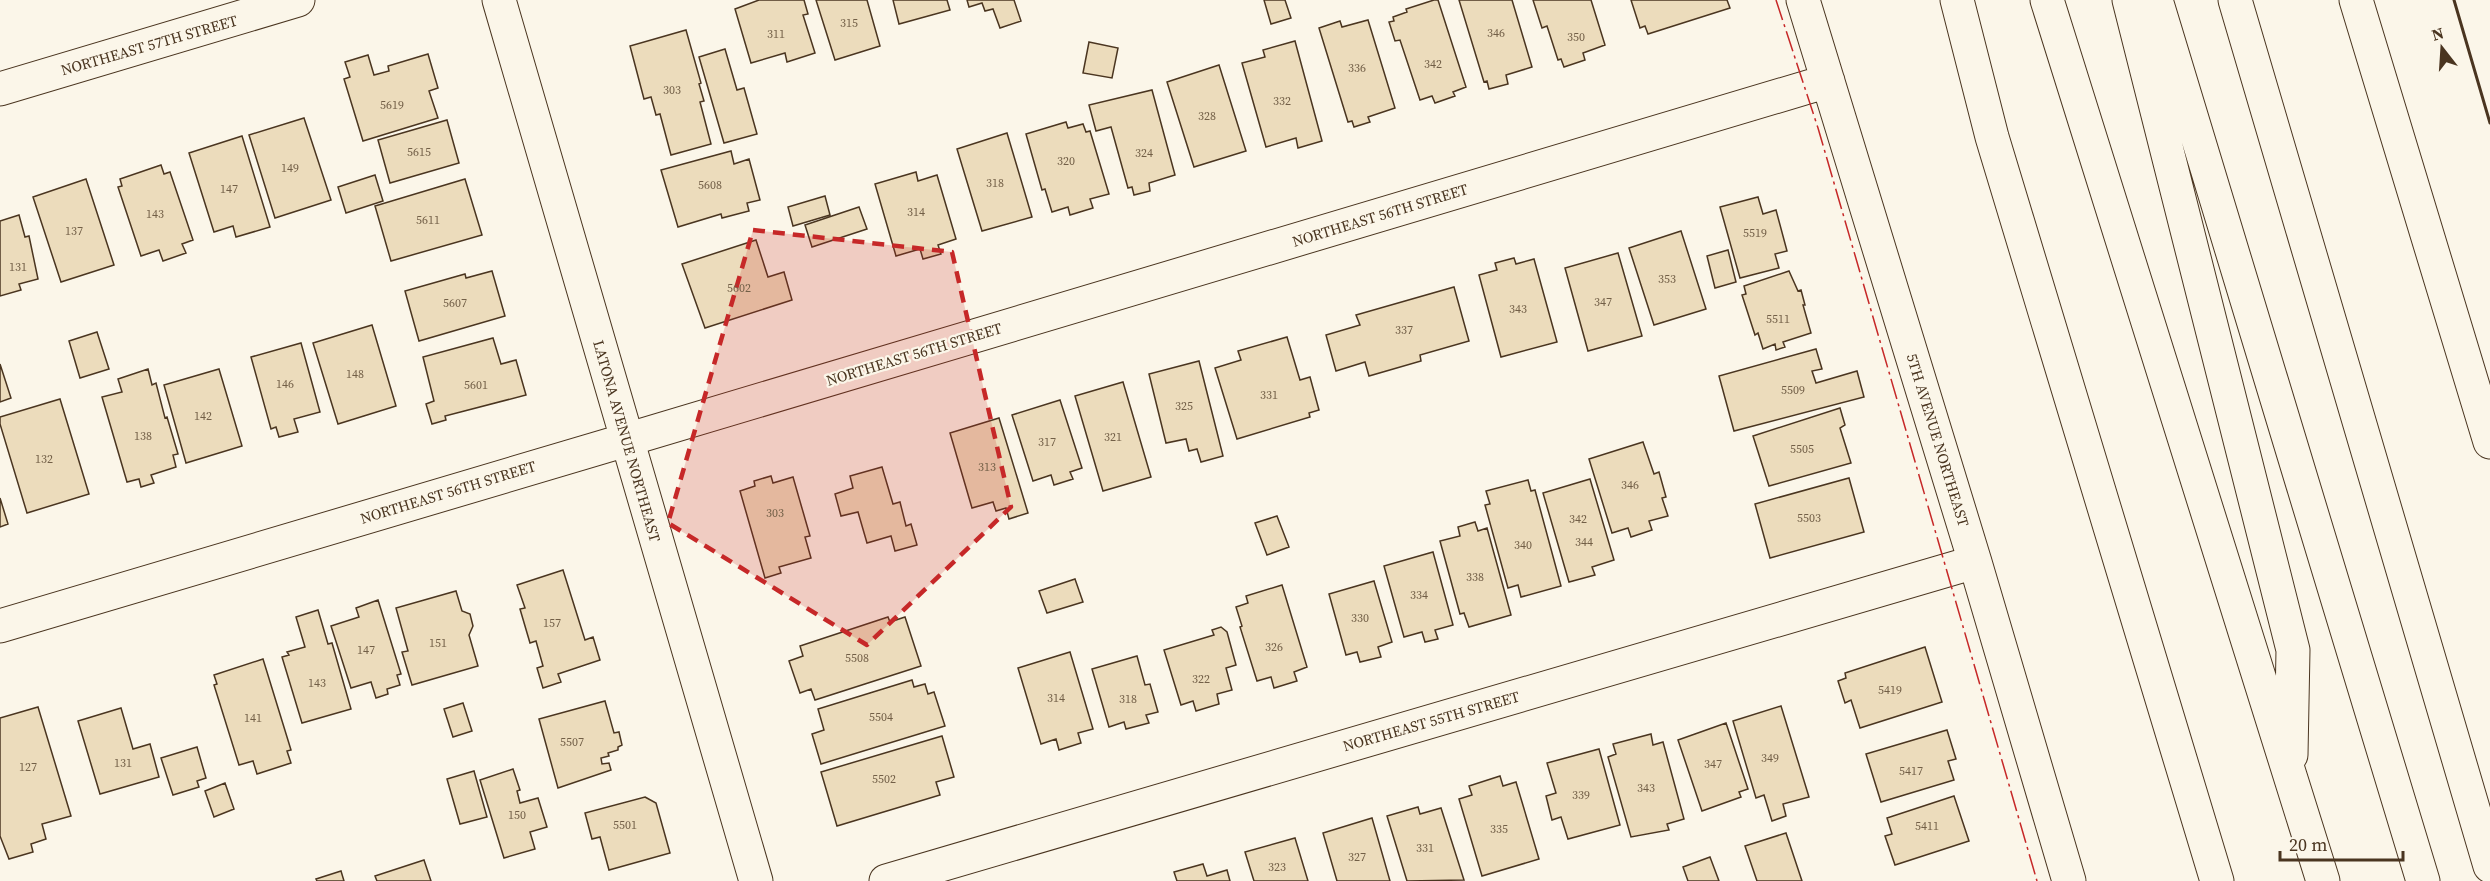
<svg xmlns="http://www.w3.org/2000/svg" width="2490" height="881" viewBox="0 0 2490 881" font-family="'Source Serif 4',serif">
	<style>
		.building { fill: #ecdcbc; stroke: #4a3520; stroke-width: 1.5 }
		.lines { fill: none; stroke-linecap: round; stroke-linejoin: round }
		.street-casing { stroke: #4a3520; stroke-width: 35 }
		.secondary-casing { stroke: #4a3520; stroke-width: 35 }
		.highway-casing { stroke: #4a3520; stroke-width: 35 }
		.street { stroke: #fbf6e9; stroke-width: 33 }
		.secondary { stroke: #fbf6e9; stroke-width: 33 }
		.highway { stroke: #fbf6e9; stroke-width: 33 }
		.wall { stroke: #4a3520; stroke-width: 3 }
		.power { stroke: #c62828; stroke-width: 1.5; stroke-dasharray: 21 4.5 3 4.5; stroke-linecap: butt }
		.marked { fill: #c62828; fill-opacity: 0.2; stroke: #c62828; stroke-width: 4.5; stroke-dasharray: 12 8; stroke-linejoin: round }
		.labels { text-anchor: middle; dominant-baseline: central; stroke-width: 4.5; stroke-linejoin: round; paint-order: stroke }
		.number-label { font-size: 12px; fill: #725f47 }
		.street-label { font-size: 15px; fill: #4a3520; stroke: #fbf6e9 }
	</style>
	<rect width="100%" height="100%" fill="#fbf6e9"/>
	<path class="building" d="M759 0H804L808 14 803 15 815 53 787 62 785 53 751 63 735 9Z
		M816 0H867L880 46 835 60Z
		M893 0H947L950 10 899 24Z
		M967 0H1014L1021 21 1000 28 993 9 985 11 982 3 969 7Z
		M1264 0H1285L1291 18 1271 24Z
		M1434 0H1438L1466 87 1453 92 1455 96 1435 103 1432 96 1420 100 1400 40 1395 41 1389 22 1394 21 1393 17 1407 12 1406 9Z
		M1459 0H1512L1532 67 1506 75 1508 84 1489 89 1487 81 1484 82Z
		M1533 0H1591L1605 45 1583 53 1585 60 1564 67 1561 59 1558 60 1547 26 1542 28Z
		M1631 0H1727L1730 8 1648 34 1645 26 1640 28Z
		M1368 20 1395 108 1368 117 1370 122 1354 127 1352 121 1348 122 1319 28 1340 21 1342 27Z
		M686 30 701 83 699 84 704 101 700 102 711 144 671 155 660 114 656 115 651 97 644 99 630 46Z
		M1295 41 1322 141 1298 148 1296 138 1266 147 1242 63 1265 57 1263 50Z
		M1089 42 1118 48 1112 78 1083 73Z
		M725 49 737 90 744 88 757 134 724 143 699 57Z
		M428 54 438 88 429 91 438 118 363 141 344 79 350 77 345 62 368 55 374 75 389 71 388 66Z
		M1219 65 1246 151 1194 167 1167 82Z
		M1152 90 1175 175 1149 183 1150 191 1134 195 1132 187 1128 188 1111 127 1096 131 1089 105Z
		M304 118 331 200 275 218 249 135Z
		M447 120 459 163 390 183 378 140Z
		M1066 122 1068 128 1083 124 1086 132 1090 131 1109 194 1090 199 1093 208 1070 215 1068 207 1052 212 1045 189 1042 190 1026 134Z
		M1007 133 1032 217 982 231 957 149Z
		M242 136 270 227 236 237 233 226 214 232 189 153Z
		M731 151 734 164 749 159 760 200 747 203 749 211 722 218 721 214 678 227 661 170Z
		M161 165 164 174 170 172 193 240 182 244 186 253 163 261 159 250 141 256 118 187 122 186 120 179Z
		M916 172 918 181 937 175 956 239 938 245 941 254 923 259 920 249 896 256 875 184Z
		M375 175 383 201 346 213 338 187Z
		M86 179 114 265 61 282 33 197Z
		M465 179 482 235 391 261 375 206Z
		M825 196 830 215 793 226 788 207Z
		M1758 197 1763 214 1776 210 1787 251 1775 254 1779 268 1740 278 1720 207Z
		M859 207 867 229 812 247 805 225Z
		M19 215 25 237 29 236 38 279 19 284 21 290 0 296V221Z
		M1681 231 1706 309 1654 325 1629 248Z
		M756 240 768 277 784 272 792 300 705 328 682 264Z
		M1728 250 1736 282 1715 288 1707 256Z
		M1618 253 1642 336 1588 351 1565 268Z
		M1514 258 1516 264 1534 259 1557 342 1501 357 1479 275 1497 270 1495 263Z
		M492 271 505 316 419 341 405 291 465 274 466 278Z
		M1789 271 1798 291 1801 290 1805 305H1803L1811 333 1783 342 1785 347 1776 350 1775 344 1763 349 1758 333 1755 335 1742 295 1746 294 1744 286Z
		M1454 287 1469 341 1420 355 1421 361 1369 376 1365 362 1336 371 1326 335 1360 325 1356 315Z
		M372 325 396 406 338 424 313 343Z
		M97 332 109 369 80 378 69 341Z
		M1287 337 1300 380 1310 377 1319 410 1309 413 1310 417 1237 439 1215 368 1241 360 1238 351Z
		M493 338 501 364 516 360 526 395 445 416 446 420 432 424 426 404 434 401 423 357Z
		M301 343 320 412 294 419 298 432 279 437 276 427 271 429 251 357Z
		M1816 349 1822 369 1812 371 1816 383 1857 371 1864 397 1734 431 1719 376Z
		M1199 361 1223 456 1201 462 1197 449 1189 451 1186 439 1166 443 1149 374Z
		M0 364 11 398 0 402Z
		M148 369 152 385 156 383 165 418 167 417 178 454 173 455 176 467 151 475 154 483 141 487 139 479 127 482 102 397 122 392 118 379Z
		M219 369 242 446 186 463 164 385Z
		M1123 382 1151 477 1103 491 1075 396Z
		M60 399 89 494 27 513 0 424V417Z
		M1060 400 1082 468 1070 472 1073 479 1054 485 1051 475 1033 481 1012 415Z
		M1840 408 1845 425 1840 428 1851 463 1769 486 1753 436Z
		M999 418 1028 513 1009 519 1006 508 996 511 993 502 972 508 950 433Z
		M1643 442 1654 474 1659 472 1666 497 1662 498 1668 516 1649 521 1652 530 1631 537 1628 528 1612 533 1589 459Z
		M882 467 893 504 900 502 906 526 911 524 917 545 895 551 891 536 867 543 858 512 841 516 835 494 853 488 850 476Z
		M771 476 773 483 793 477 810 536 805 537 811 558 779 567 781 573 765 578 740 491 755 486 754 481Z
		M1849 478 1864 532 1770 558 1755 504Z
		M1590 479 1614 560 1592 567 1595 575 1569 582 1543 493Z
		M1528 480 1531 491 1535 490 1561 586 1521 597 1518 585 1508 588 1485 505 1490 504 1486 491Z
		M0 498 8 524 0 527Z
		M1277 516 1289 547 1267 555 1255 523Z
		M1475 522 1478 531 1487 528 1511 615 1469 627 1464 613 1460 614 1440 541 1460 536 1458 527Z
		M1433 552 1453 625 1435 630 1438 639 1425 642 1422 632 1404 637 1384 566Z
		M563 570 585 640 593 637 600 660 558 674 561 682 543 688 537 668 543 666 536 641 530 643 520 609 525 608 517 585Z
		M1075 579 1083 602 1047 613 1039 591Z
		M1374 581 1392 642 1378 647 1381 657 1360 662 1357 652 1346 655 1329 594Z
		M1282 585 1307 667 1294 672 1297 681 1274 688 1271 677 1257 681 1240 627 1242 626 1236 607 1248 603 1246 596Z
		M456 591 462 611 470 614 473 626 469 635 478 666 412 685 402 652 408 651 396 608Z
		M378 600 401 674 397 675 400 685 387 689 388 694 376 698 371 682 351 688 331 626 359 617 356 608Z
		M318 610 328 644 332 643 351 709 302 723 282 657 289 655 287 652 305 647 296 617Z
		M888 617 890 622 905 617 921 666 815 700 811 689 800 693 789 661 803 656 800 646Z
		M1221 627 1227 632 1236 665 1226 668 1232 690 1217 694 1219 704 1196 711 1193 701 1181 705 1164 650 1214 635 1212 630Z
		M1925 647 1942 702 1860 728 1851 700 1845 703 1838 681 1846 678 1845 673Z
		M1070 652 1093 729 1078 733 1081 743 1059 750 1056 739 1041 744 1018 668Z
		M1137 656 1145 685 1150 684 1158 712 1146 715 1149 723 1126 729 1124 722 1109 727 1092 669Z
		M263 659 291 750 287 751 291 763 257 774 253 761 239 765 214 685 217 684 214 675Z
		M912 680 914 687 925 684 928 694 934 692 945 726 821 764 812 734 824 730 818 709Z
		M605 701 614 733 619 732 622 745 618 747V750L608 753 609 756 601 758 602 764 609 763 611 770 558 788 539 719Z
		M463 703 472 731 453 737 444 709Z
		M1781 706 1809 797 1783 804 1786 816 1772 821 1764 795 1756 798 1733 721Z
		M38 707 71 816 42 824 46 839 31 844 33 852 9 859 0 836V718Z
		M121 708 133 749 150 744 159 777 100 794 78 721Z
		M1726 723 1748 789 1739 792 1741 797 1702 811 1678 740Z
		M1947 730 1956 759 1948 761 1954 780 1881 802 1866 754Z
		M1651 734 1653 745 1663 742 1684 819 1667 824 1669 830 1631 837 1608 757 1616 754 1613 744Z
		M942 736 954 777 936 782 940 795 837 826 821 772Z
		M197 747 206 778 197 781 199 787 173 795 161 758Z
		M1599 749 1620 825 1568 839 1561 817 1552 820 1546 796 1556 793 1547 763Z
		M513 769 520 790 517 791 520 803 538 798 547 827 530 832 535 849 504 858 480 780Z
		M474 771 487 817 460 824 447 779Z
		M1500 776 1503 786 1516 782 1539 859 1482 876 1459 799 1472 795 1469 786Z
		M225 783 234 809 214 817 205 791Z
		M1954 796 1969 841 1895 865 1885 836 1892 834 1887 818Z
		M645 797 656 803 670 853 609 870 600 837 592 839 585 813Z
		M1418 807 1420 814 1441 808 1464 880 1407 881 1387 816Z
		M1372 818 1390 881H1337L1323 833Z
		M1786 833 1802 881H1757L1745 846Z
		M1295 838 1308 881H1254L1245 852Z
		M1710 857 1719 881H1688L1683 867Z
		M424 860 431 881H377L375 876Z
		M1203 864 1207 876 1227 870 1230 881H1177L1174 872Z
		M341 871 344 881H317L316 879Z"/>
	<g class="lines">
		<g class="street-casing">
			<path id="street" d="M1803 0 1975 562 2069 881
				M0 89 298 0
				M626 440 1828 81
				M886 881 1975 562"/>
		</g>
		<g class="secondary-casing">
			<path id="secondary" d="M499 0 756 881
				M0 626 626 440"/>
		</g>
		<g class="highway-casing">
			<path id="highway" d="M1957 0 1992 137 2217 881
				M2047 0 2323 881
				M2129 0 2293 650 2291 755
				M2156 0 2423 881
				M2235 0 2490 866
				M2356 0 2490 442"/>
		</g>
		<use href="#street" class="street"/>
		<use href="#secondary" class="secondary"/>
		<use href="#highway" class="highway"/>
		<path class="wall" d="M2454 0 2490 123"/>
		<path class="power" d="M1776 0 1818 128 2037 881"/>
	</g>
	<path class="marked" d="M753 230 952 252 1011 507 867 645 668 523Z"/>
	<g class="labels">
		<g class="number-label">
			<text x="849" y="23">315</text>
			<text x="1496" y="33">346</text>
			<text x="776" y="34">311</text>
			<text x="1576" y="37">350</text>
			<text x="1433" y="64">342</text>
			<text x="1357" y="68">336</text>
			<text x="672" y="90">303</text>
			<text x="1282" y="101">332</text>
			<text x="392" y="105">5619</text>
			<text x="1207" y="116">328</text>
			<text x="419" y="152">5615</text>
			<text x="1144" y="153">324</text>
			<text x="1066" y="161">320</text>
			<text x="290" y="168">149</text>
			<text x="995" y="183">318</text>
			<text x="710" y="185">5608</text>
			<text x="229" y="189">147</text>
			<text x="916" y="212">314</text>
			<text x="155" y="214">143</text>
			<text x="428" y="220">5611</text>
			<text x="74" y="231">137</text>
			<text x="1755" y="233">5519</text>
			<text x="18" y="267">131</text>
			<text x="1667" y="279">353</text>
			<text x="739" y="288">5602</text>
			<text x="1603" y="302">347</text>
			<text x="455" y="303">5607</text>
			<text x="1518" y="309">343</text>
			<text x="1778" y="319">5511</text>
			<text x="1404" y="330">337</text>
			<text x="355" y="374">148</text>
			<text x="285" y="384">146</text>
			<text x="476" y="385">5601</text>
			<text x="1793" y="390">5509</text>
			<text x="1269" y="395">331</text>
			<text x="1184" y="406">325</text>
			<text x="203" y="416">142</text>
			<text x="143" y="436">138</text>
			<text x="1113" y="437">321</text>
			<text x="1047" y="442">317</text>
			<text x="1802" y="449">5505</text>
			<text x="44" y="459">132</text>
			<text x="987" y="467">313</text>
			<text x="1630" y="485">346</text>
			<text x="775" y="513">303</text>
			<text x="1809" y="518">5503</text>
			<text x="1578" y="519">342</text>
			<text x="1584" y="542">344</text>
			<text x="1523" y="545">340</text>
			<text x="1475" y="577">338</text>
			<text x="1419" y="595">334</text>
			<text x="1360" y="618">330</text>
			<text x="552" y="623">157</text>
			<text x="438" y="643">151</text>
			<text x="1274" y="647">326</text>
			<text x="366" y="650">147</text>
			<text x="857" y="658">5508</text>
			<text x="1201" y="679">322</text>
			<text x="317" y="683">143</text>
			<text x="1890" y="690">5419</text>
			<text x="1056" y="698">314</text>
			<text x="1128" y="699">318</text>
			<text x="881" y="717">5504</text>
			<text x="253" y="718">141</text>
			<text x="572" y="742">5507</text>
			<text x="1770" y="758">349</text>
			<text x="123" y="763">131</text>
			<text x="1713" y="764">347</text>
			<text x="28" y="767">127</text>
			<text x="1911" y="771">5417</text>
			<text x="884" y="779">5502</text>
			<text x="1646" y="788">343</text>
			<text x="1581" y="795">339</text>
			<text x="517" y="815">150</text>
			<text x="625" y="825">5501</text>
			<text x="1927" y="826">5411</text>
			<text x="1499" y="829">335</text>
			<text x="1425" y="848">331</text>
			<text x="1357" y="857">327</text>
			<text x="1277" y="867">323</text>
		</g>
		<g class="street-label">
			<text transform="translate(149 45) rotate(-16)">NORTHEAST 57TH STREET</text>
			<text transform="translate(1380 215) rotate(-17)">NORTHEAST 56TH STREET</text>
			<text transform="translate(914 354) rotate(-17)">NORTHEAST 56TH STREET</text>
			<text transform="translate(1938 440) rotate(73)">5TH AVENUE NORTHEAST</text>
			<text transform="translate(627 441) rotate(74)">LATONA AVENUE NORTHEAST</text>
			<text transform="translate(448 492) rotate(-17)">NORTHEAST 56TH STREET</text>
			<text transform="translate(1431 721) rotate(-16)">NORTHEAST 55TH STREET</text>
		</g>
	</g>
	<g transform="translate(2442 48) rotate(343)" stroke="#fbf6e9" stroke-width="4.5" paint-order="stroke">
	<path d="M0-4.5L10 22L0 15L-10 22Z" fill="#4a3520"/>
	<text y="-9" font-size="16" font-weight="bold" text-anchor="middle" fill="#4a3520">N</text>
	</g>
	<path d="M2280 851v9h123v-9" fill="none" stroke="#4a3520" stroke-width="3"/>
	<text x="2289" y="851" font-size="18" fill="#4a3520" stroke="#fbf6e9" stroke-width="4.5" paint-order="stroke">20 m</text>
</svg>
